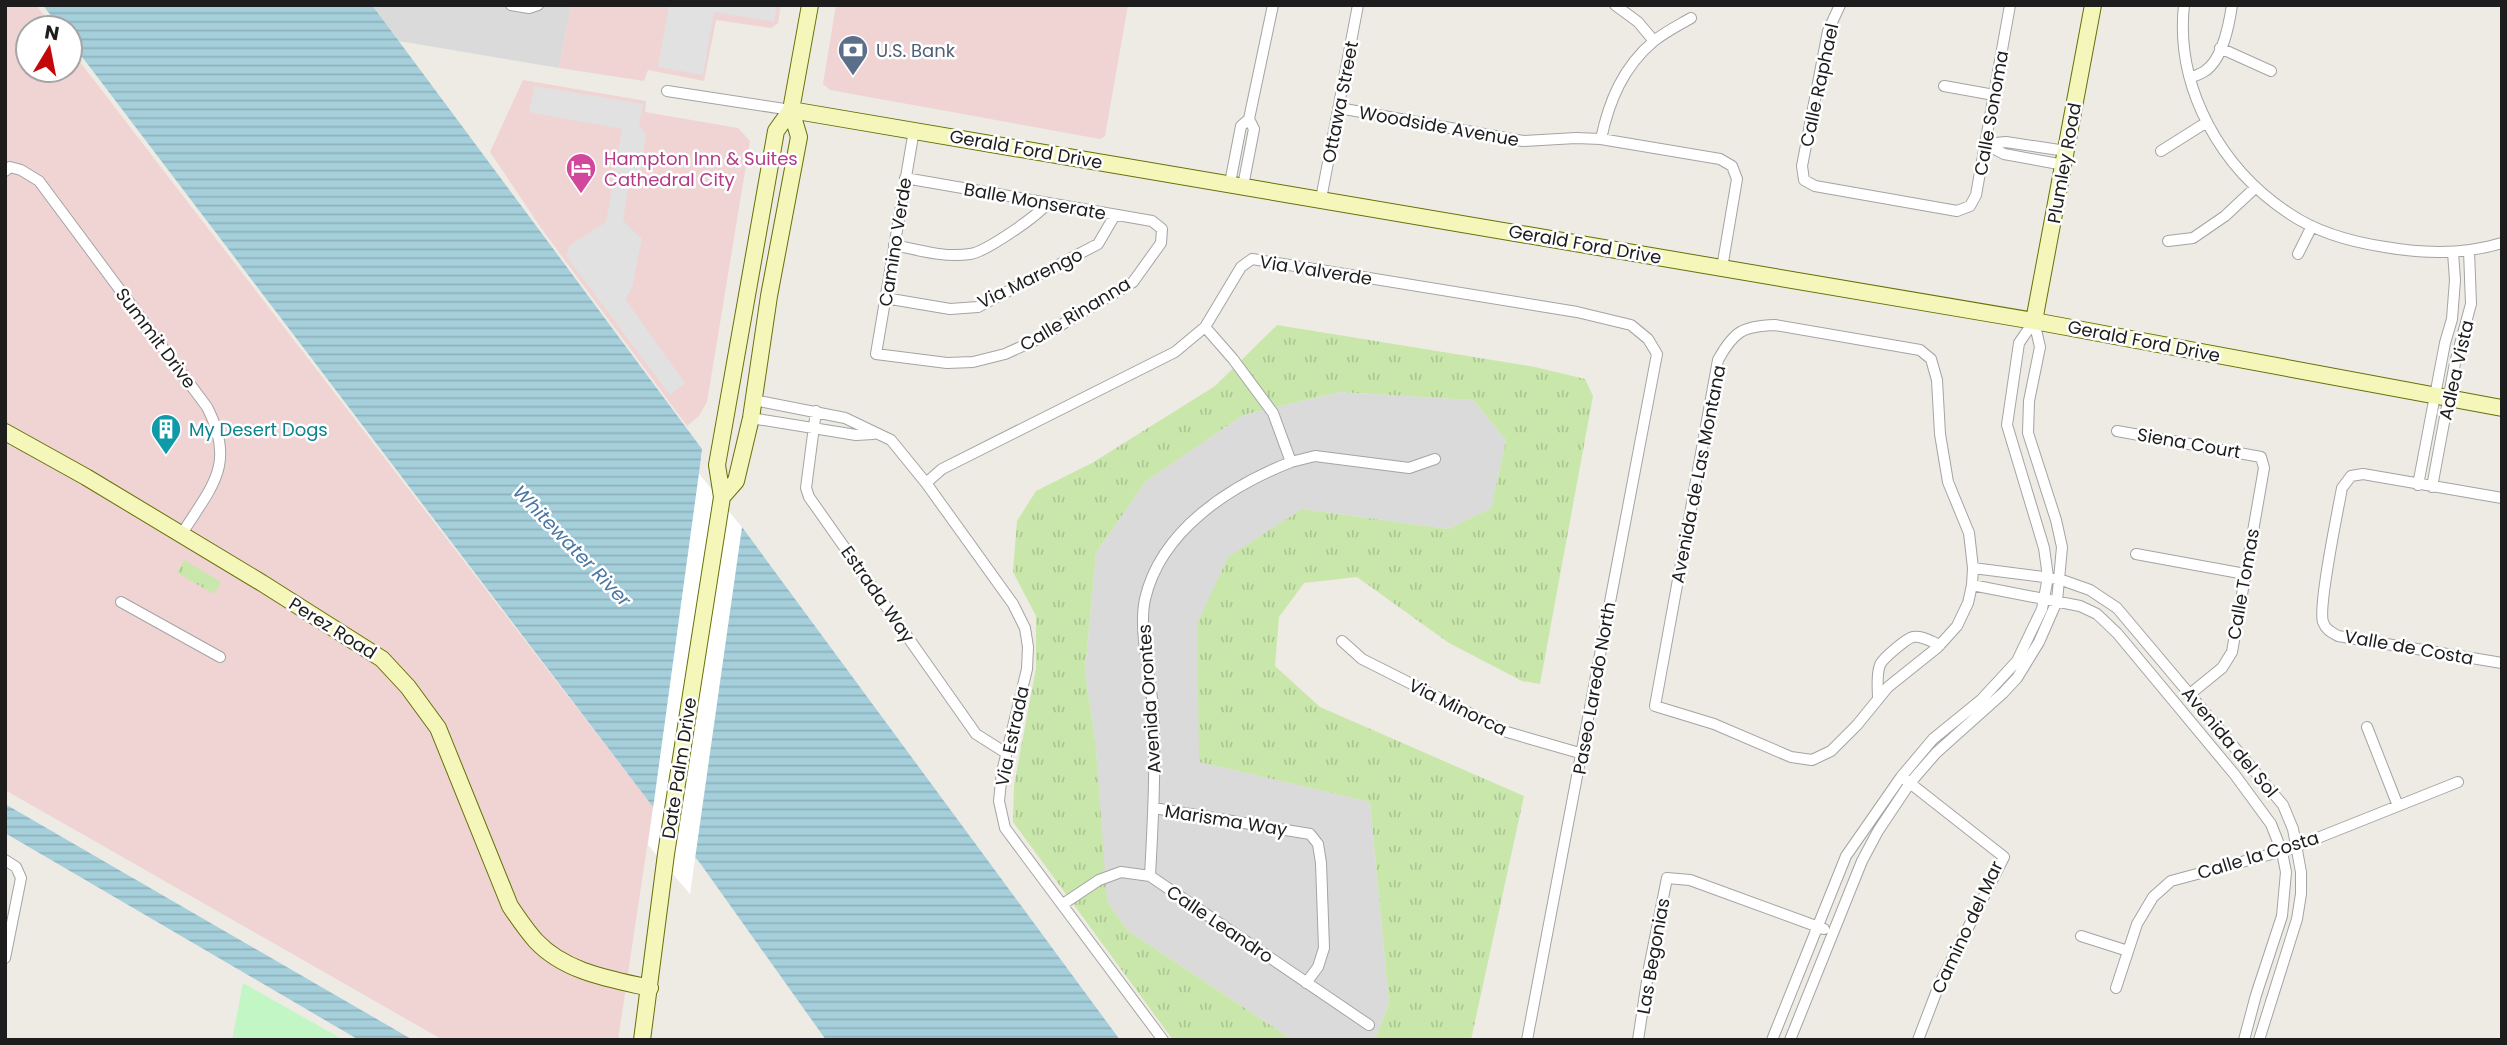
<svg xmlns="http://www.w3.org/2000/svg" width="2507" height="1045" viewBox="0 0 2507 1045" font-family="Poppins,sans-serif">
	<style>
		.residential { fill: #dbdada }
		.commercial { fill: #efd4d3 }
		.grass { fill: url(#grass-tufts) }
		.park { fill: #c2f7c5 }
		.parking { fill: #e1e1e1 }
		.water { fill: url(#water-rules) }
		.pier { fill: #fff }
		.lines { fill: none; stroke-linecap: round; stroke-linejoin: round }
		.street-casing { stroke: #a4a4a4; stroke-width: 12 }
		.secondary-casing { stroke: #667008; stroke-width: 18 }
		.street { stroke: #fff; stroke-width: 10 }
		.secondary { stroke: #f4f7b9; stroke-width: 16 }
		.labels { text-anchor: middle; dominant-baseline: central; stroke-width: 5; stroke-linejoin: round; paint-order: stroke }
		.service-label { font-size: 18px; fill: #4e5e75; stroke: #fff; text-anchor: start }
		.street-label { font-size: 18px; fill: #1d1d1d; stroke: #fff }
		.hotel-label { font-size: 18px; fill: #b23c85; stroke: #fff; text-anchor: start }
		.culture-label { font-size: 18px; fill: #0d838f; stroke: #fff; text-anchor: start }
		.water-label { font-size: 19px; font-style: italic; fill: #4a77a2; stroke: #fff }
	</style>
	<defs>
		<pattern id="grass-tufts" width="24" height="20" patternUnits="userSpaceOnUse" patternTransform="scale(1.75)"><rect width="24" height="20" fill="#c9e7ab"/><path d="M3 7l-1-3M5 7V3M7 7l1-3M15 17l-1-3M17 17v-4M19 17l1-3" fill="none" stroke="#acc693"/></pattern>
		<pattern id="water-rules" width="6" height="5" patternUnits="userSpaceOnUse" patternTransform="scale(1.75)"><rect width="6" height="5" fill="#a5cfdb"/><path d="M0 2.5h6" fill="none" stroke="#8eb1bc"/></pattern>
	</defs>
	<rect width="100%" height="100%" fill="#eeebe4"/>
	<path class="residential" d="M372 5H571L559 68 399 41Z
		M1340 392 1473 400 1506 440 1491 508 1448 529 1302 509 1199 762 1370 802 1389 1003 1375 1040H1293L1127 930 1106 901 1096 749 1085 671 1096 553 1145 482 1243 415Z"/>
	<path class="commercial" d="M5 5H36L54 28H28V70H70V49L653 807 618 1040H443L5 790Z
		M571 5H781L778 23 771 28 716 20 704 81 648 70 644 81 559 68Z
		M836 5H1128L1105 136 1100 139 830 90 823 84Z
		M523 80 646 101 645 112 738 128 750 141 707 402 699 416 687 426 541 228 490 152Z"/>
	<path class="grass" d="M1277 325 1535 367 1585 379 1593 396 1540 684 1522 681 1449 643 1357 577 1304 583 1279 617 1275 666 1320 707 1524 796 1471 1040H1375L1389 1003 1370 802 1199 762 1197 624 1228 557 1302 509 1448 529 1491 508 1506 440 1473 400 1340 392 1243 415 1145 482 1096 553 1085 671 1096 749 1107 901 1127 930 1293 1040H1173L1013 822 1014 785 1036 668V616L1013 572 1017 521 1036 491 1092 463 1215 386Z
		M184 560 221 582 214 594 177 573Z"/>
	<path class="park" d="M243 983 344 1040H232Z"/>
	<path class="parking" d="M669 5H777L774 22 714 12 703 75 658 67Z
		M534 86 643 104 639 125 646 135 638 182H629L623 221 642 239 632 288 625 299 685 383 670 395 566 256 569 246 606 222 622 129 529 112Z"/>
	<path class="water" d="M43 5H372L702 449 699 473 742 527 1120 1040H826L700 863 653 807 70 41V28H60Z
		M5 804 413 1040H359L5 833Z"/>
	<path class="pier" d="M699 473 742 527 690 894 648 845Z"/>
	<g class="lines">
		<g class="street-casing">
			<path id="street" d="M511 5 529 8 538 5
				M1615 5 1638 22 1654 41
				M1840 5 1828 31 1802 166 1804 180 1815 186 1957 211 1970 206 1976 195 2010 5
				M2184 5C2175 88 2221 169 2290 214 2318 233 2352 242 2385 247 2425 254 2463 255 2502 243
				M2220 48 2271 71
				M2190 78C2194 76 2201 74 2205 71 2223 59 2229 25 2232 5
				M1944 86 1994 95
				M667 91 791 110
				M1339 108 1523 141 1576 138 1601 139 1720 159 1732 166 1737 179 1722 268
				M1601 139C1609 101 1623 67 1654 41 1665 32 1679 25 1691 18
				M2161 151 2207 122
				M2064 165 2004 154 1985 144 2006 142 2066 151
				M5 171 10 167 21 170 39 181 207 407C237 465 211 487 181 535
				M905 178 1152 221 1162 229 1161 243 1133 282 1036 340 1005 354 973 362 947 363 876 354 914 130
				M1230 183 1241 126 1249 119
				M1243 186 1254 129 1249 119 1273 5
				M1321 199 1358 5
				M2168 241 2193 238 2225 216 2255 188
				M894 245C918 250 945 258 970 254 986 252 1037 216 1048 203
				M2298 254 2312 226
				M885 298 950 309 978 307 1098 244 1115 215
				M1775 325 1920 350 1931 359 1937 380 1940 434 1948 482 1969 533 1973 568 1972 585 1968 603 1957 626 1938 647 1888 687 1857 725 1831 751 1812 760 1791 757 1714 724 1655 706 1718 360C1734 331 1743 326 1775 325Z
				M754 400 845 418 891 440 926 483 1013 604 1025 628 1028 647 1027 669 1002 772 999 801 1005 828 1163 1040
				M816 411 806 488 809 497 976 734 1006 753
				M751 418 856 435 873 434
				M2117 431 2261 457 2264 468 2232 652 2222 668 2190 694
				M1291 462 1315 456 1409 468 1435 459
				M926 483 942 469 1175 352 1205 327 1241 267 1252 259 1577 312 1631 325 1648 339 1657 354 1527 1040
				M2418 485 2445 343 2452 319 2455 280 2453 252
				M2432 487 2455 363 2471 304 2469 251
				M2502 498 2363 474 2351 476 2342 488C2338 510 2318 606 2323 622 2326 630 2331 632 2338 636L2502 663
				M2136 554 2245 574
				M1973 568 2059 579 2090 590 2117 608 2283 805 2293 829 2301 872V894L2297 919 2259 1040
				M1972 585 2080 606 2097 614 2117 633 2235 775 2271 824 2282 852 2286 872 2282 916 2256 995 2244 1040
				M121 602 220 657
				M1342 641 1362 659 1507 732 1583 754
				M1878 699C1878 688 1876 675 1880 665 1882 659 1907 638 1913 637 1921 635 1932 642 1940 645
				M2367 727 2398 806
				M1906 780 2004 857 1939 985 1918 1040
				M1154 808 1310 834 1318 844 1321 863 1324 948 1318 967 1306 983
				M5 860 16 867 21 878 5 958
				M1150 876C1153 820 1156 766 1153 710 1151 676 1138 632 1145 599 1161 530 1230 486 1291 462L1273 413 1233 359 1205 327
				M1063 904 1099 880 1121 872 1150 876 1369 1025
				M2081 936 2128 951
				M2116 988 2137 924 2153 897 2171 881 2290 849 2458 782
				M1638 1040 1649 968 1667 878 1690 880 1824 929
				M1772 1040 1846 856 1901 777 1933 739 1981 700 2017 661 2042 609 2048 577 2044 548 2007 425 2019 343 2034 321
				M1790 1040 1862 861 1878 831 1910 783 1936 753 2003 693 2017 678 2039 642 2057 601 2062 547 2056 520 2028 433 2029 401 2040 347 2034 321"/>
		</g>
		<g class="secondary-casing">
			<path id="secondary" d="M791 110 2034 321 2502 408
				M2034 321 2093 5
				M5 432 86 477 262 583 382 659 408 687 438 728 510 906C518 918 526 930 536 941 565 972 610 979 650 988
				M722 497 736 481 751 418 769 296 799 137 791 110 810 5
				M642 1040 666 854 722 497 717 465 776 131 791 110"/>
		</g>
		<use href="#street" class="street"/>
		<use href="#secondary" class="secondary"/>
	</g>
	<defs>
		<g id="bank-pin" transform="scale(1.575)"><path d="M0 17L-7.5 6A9.5 9.5 0 1 1 7.5 6Z" fill="#5c6f8a" stroke="#fff"/><path d="M-6-4H6V4H-6ZM0-2.3a2.3 2.3 0 1 0 0 4.6a2.3 2.3 0 1 0 0-4.6Z" fill="#fff"/></g>
		<g id="hotel-pin" transform="scale(1.575)"><path d="M0 17L-7.5 6A9.5 9.5 0 1 1 7.5 6Z" fill="#d1479c" stroke="#fff"/><path d="M-6-4.5h1.5V1H6V5H4.5V3h-9V5H-6ZM-4 0a1.8 1.8 0 1 1 3.6 0ZM.5 0V-2.5h3Q6-2.5 6 0Z" fill="#fff"/></g>
		<g id="building-pin" transform="scale(1.575)"><path d="M0 17L-7.5 6A9.5 9.5 0 1 1 7.5 6Z" fill="#0f9aa8" stroke="#fff"/><path d="M-4-6H4V6H1V3H-1V6H-4ZM-2.5-4.3h1.7v1.8h-1.7ZM.8-4.3h1.7v1.8H.8ZM-2.5-1h1.7V.8h-1.7ZM.8-1h1.7V.8H.8Z" fill="#fff"/></g>
	</defs>
	<g fill-rule="evenodd">
		<use href="#bank-pin" x="853" y="50"/>
		<use href="#hotel-pin" x="581" y="168"/>
		<use href="#building-pin" x="166" y="429"/>
	</g>
	<g class="labels">
		<g class="service-label">
			<text x="876" y="50">U.S. Bank</text>
		</g>
		<g class="street-label">
			<text transform="translate(1819 85) rotate(-78)">Calle Raphael</text>
			<text transform="translate(1340 102) rotate(-79)">Ottawa Street</text>
			<text transform="translate(1991 113) rotate(-80)">Calle Sonoma</text>
			<text transform="translate(1439 126) rotate(10)">Woodside Avenue</text>
			<text transform="translate(1026 149) rotate(10)">Gerald Ford Drive</text>
			<text transform="translate(2064 163) rotate(-80)">Plumley Road</text>
			<text transform="translate(1035 201) rotate(10)">Balle Monserate</text>
			<text transform="translate(895 242) rotate(-81)">Camino Verde</text>
			<text transform="translate(1585 244) rotate(10)">Gerald Ford Drive</text>
			<text transform="translate(1316 270) rotate(9)">Via Valverde</text>
			<text transform="translate(1030 278) rotate(-26)">Via Marengo</text>
			<text transform="translate(1075 314) rotate(-31)">Calle Rinanna</text>
			<text transform="translate(156 338) rotate(53)">Summit Drive</text>
			<text transform="translate(2144 341) rotate(11)">Gerald Ford Drive</text>
			<text transform="translate(2456 370) rotate(-77)">Adlea Vista</text>
			<text transform="translate(2189 443) rotate(10)">Siena Court</text>
			<text transform="translate(1698 474) rotate(-79)">Avenida de Las Montana</text>
			<text transform="translate(2243 584) rotate(-80)">Calle Tomas</text>
			<text transform="translate(878 594) rotate(55)">Estrada Way</text>
			<text transform="translate(333 628) rotate(32)">Perez Road</text>
			<text transform="translate(2409 647) rotate(10)">Valle de Costa</text>
			<text transform="translate(1594 688) rotate(-80)">Paseo Laredo North</text>
			<text transform="translate(1149 699) rotate(-94)">Avenida Orontes</text>
			<text transform="translate(1458 707) rotate(26)">Via Minorca</text>
			<text transform="translate(1012 736) rotate(-78)">Via Estrada</text>
			<text transform="translate(2230 742) rotate(50)">Avenida del Sol</text>
			<text transform="translate(679 768) rotate(-81)">Date Palm Drive</text>
			<text transform="translate(1226 820) rotate(9)">Marisma Way</text>
			<text transform="translate(2258 855) rotate(-17)">Calle la Costa</text>
			<text transform="translate(1220 924) rotate(34)">Calle Leandro</text>
			<text transform="translate(1967 927) rotate(-65)">Camino del Mar</text>
			<text transform="translate(1653 956) rotate(-80)">Las Begonias</text>
		</g>
		<g class="hotel-label">
			<text x="604" y="158">Hampton Inn &amp; Suites<tspan x="604" dy="21">Cathedral City</tspan></text>
		</g>
		<g class="culture-label">
			<text x="189" y="429">My Desert Dogs</text>
		</g>
		<g class="water-label">
			<text transform="translate(572 546) rotate(46)">Whitewater River</text>
		</g>
	</g>
	<rect width="2507" height="1045" fill="none" stroke="#1d1d1d" stroke-width="14"/>
	<g transform="translate(49 49) rotate(10)"><circle r="33" fill="#ffffff" stroke="#a5a5a5" stroke-width="2"/>
	<path d="M0-5L12 26L0 18L-12 26Z" fill="#c40708"/>
	<text y="-10" font-size="19" font-weight="bold" text-anchor="middle" fill="#1d1d1d">N</text>
	</g>
</svg>
